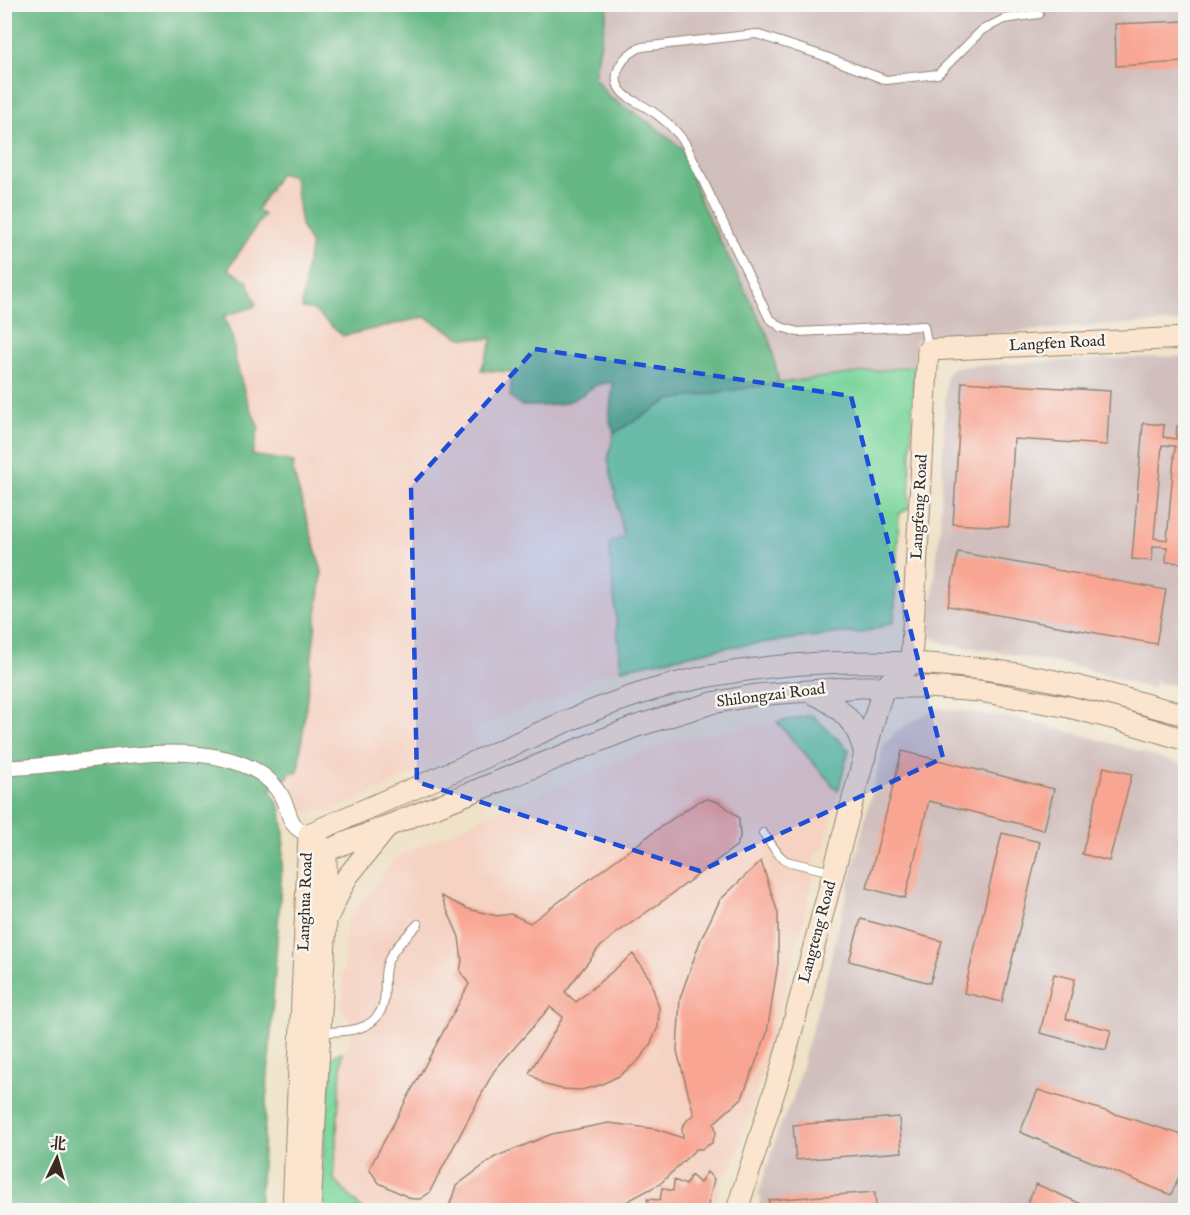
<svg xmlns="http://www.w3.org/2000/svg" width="1190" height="1215" viewBox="0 0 1190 1215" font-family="'IM FELL English','Noto Serif SC',serif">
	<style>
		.built { fill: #f5d2c2 }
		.industrial { fill: #d1bfbd }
		.green { fill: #7cd69d; stroke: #5c805e; stroke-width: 1.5 }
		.forest { fill: #65b784; stroke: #507051; stroke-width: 1.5 }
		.building { fill: #f9a593; fill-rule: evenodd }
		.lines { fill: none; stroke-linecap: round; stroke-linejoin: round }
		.lane-casing { stroke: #958672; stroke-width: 10 }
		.street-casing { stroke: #958672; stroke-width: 17 }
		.secondary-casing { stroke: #958672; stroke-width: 23 }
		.lane { stroke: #fff; stroke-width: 8 }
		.street { stroke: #fff; stroke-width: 15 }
		.secondary { stroke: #fbe5cf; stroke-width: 21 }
		.marked { fill: #1d4ed8; fill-opacity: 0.2; stroke: #1d4ed8; stroke-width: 4.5; stroke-dasharray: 12 8; stroke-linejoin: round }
		.labels { text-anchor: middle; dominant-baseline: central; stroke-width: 5; stroke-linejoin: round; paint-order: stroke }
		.street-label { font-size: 16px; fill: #3b2a1e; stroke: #f6f6f2 }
	</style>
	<rect width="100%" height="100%" fill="#f6f6f2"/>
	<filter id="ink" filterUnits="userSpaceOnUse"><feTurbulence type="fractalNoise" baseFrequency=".0167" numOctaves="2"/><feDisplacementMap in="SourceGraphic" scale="12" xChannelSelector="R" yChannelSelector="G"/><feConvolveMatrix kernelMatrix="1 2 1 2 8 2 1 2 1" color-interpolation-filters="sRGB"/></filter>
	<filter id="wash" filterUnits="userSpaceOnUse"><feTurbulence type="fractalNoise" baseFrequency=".008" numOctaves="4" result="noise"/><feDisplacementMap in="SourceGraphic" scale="24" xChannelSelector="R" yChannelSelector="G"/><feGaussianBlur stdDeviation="1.35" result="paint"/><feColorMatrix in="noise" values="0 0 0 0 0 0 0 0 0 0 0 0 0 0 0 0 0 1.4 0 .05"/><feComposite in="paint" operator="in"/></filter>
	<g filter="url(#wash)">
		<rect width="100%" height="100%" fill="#efe2c7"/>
		<path class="built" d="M280 172 294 177 301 225 311 246 306 269 302 308 312 309 343 335 425 317 461 338 493 339 512 372 585 393 594 385 603 383H613L609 419 614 433 608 459 624 538 609 544 621 669 592 677 584 685 539 708 533 703 474 731 477 741 475 747 328 812 320 809 301 814 287 778 291 772H298L294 462 252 455 247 399 239 377 233 340 224 315 253 307 227 269 264 215 257 211Z
			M777 722 838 791 824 849 816 853 810 871 813 876 806 909 753 1103 737 1154 731 1168 721 1179 718 1190 717 1210H363L334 1180 341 1057 352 1038 350 1024 341 1005 347 922 396 857 495 812 623 758 676 740Z"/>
		<path class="industrial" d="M781 4 783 8 811 4 1185 5V322L1103 325 916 340 914 366 779 383 770 340 702 205 681 148 653 125 609 97 594 77 608 5Z
			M1185 356V687L1155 682 1153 689 1082 668 989 650 947 645 929 636 940 526 946 375 954 367 1078 360Z
			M937 708 1015 718 1093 738 1185 765V1210H757L762 1197 758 1196 780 1126 793 1098 823 990 883 747 897 730Z"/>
		<path class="green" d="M914 366 909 508 899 514 894 622 863 633H841L728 647 621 669 609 543 624 537 608 459 614 433 669 400 779 383Z
			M812 715 849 750 838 791 777 722Z
			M342 1052 334 1180 363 1210H323L320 1196 330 1067C331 1058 333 1055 342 1052Z"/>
		<path class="forest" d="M5 5H608L594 77 609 97 653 125 681 148 702 205 770 340 779 383 669 400 614 433 609 419 613 383C590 382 592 392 574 399 558 407 540 406 522 406L510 397 512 372 481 370 493 339 461 338 425 317 343 336 312 309 302 308 306 269 311 246 301 225 294 177 280 173 257 210 264 215 228 269 247 281 256 304 253 307 224 316 233 340 235 358 246 398 259 428 252 455 294 462 293 471 322 572 298 772H291L287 778 270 789 281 810 284 836 259 1210H5Z"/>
		<g id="blocks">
			<path class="building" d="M1186 21V62L1116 66 1115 24Z
				M962 382 1110 391 1107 445 1014 439 1009 527 953 524Z
				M1143 423 1164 425 1163 437 1176 439 1177 426 1186 427V563L1166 562 1167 547 1153 546 1152 561 1132 559ZM1162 445 1175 446 1167 540 1154 538Z
				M958 552 1166 590 1156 644 948 606Z
				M902 751 1054 789 1044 830 929 801 905 898 867 888Z
				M1104 767 1132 774 1109 861 1082 854Z
				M708 799 721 803 739 818 740 838 736 846 664 900 614 935 598 949 565 992 576 1002 633 954 650 979 659 1008 658 1027 649 1047 637 1062 619 1076 600 1085 581 1090 562 1089 546 1085 529 1073 563 1017 550 1007 494 1071 429 1193 420 1199H412L379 1183 369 1169 469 984 460 971 462 961 459 937 441 896 468 909 497 916 511 914 530 923 662 826 699 801Z
				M1002 833 1040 842 1002 1002 964 993Z
				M761 861 778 913V963L767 1033 742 1098 714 1123 716 1133 712 1143 702 1149H696L660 1184 611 1210H448L456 1186 495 1157 552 1134 609 1123 656 1129 683 1138 682 1127 689 1118 694 1115 677 1051 680 998 701 939 720 900Z
				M861 919 942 941 930 983 849 961Z
				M1054 974 1075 979 1066 1019 1111 1030 1106 1050 1040 1033Z
				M1038 1090 1186 1136V1160L1171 1195 1020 1132Z
				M899 1117 902 1152 796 1160 793 1125Z
				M707 1172 714 1179 707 1210H650L647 1199 660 1200 662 1188 673 1191 674 1180 686 1185 691 1175 700 1183Z
				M1036 1184 1095 1210H1024Z
				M875 1192 876 1210H770L769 1200Z"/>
		</g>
	</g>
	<g filter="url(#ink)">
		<use href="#blocks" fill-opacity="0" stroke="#958672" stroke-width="1.5"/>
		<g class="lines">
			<g class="lane-casing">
				<path id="lane" d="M928 348 924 326 798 332 781 327 769 318 685 143C675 128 659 115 644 106 637 102 629 99 624 94 606 77 624 53 642 47L756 34 821 55 886 80 938 74 982 30 1004 19 1039 14
					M763 833 779 855 786 861 832 872
					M320 1032C345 1032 378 1032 384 1001 386 989 383 976 387 964 392 949 407 936 418 924"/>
			</g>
			<g class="street-casing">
				<path id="street" d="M4 768C80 767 181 735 251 768 264 774 277 786 283 799 291 816 289 828 309 834"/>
			</g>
			<g class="secondary-casing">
				<path id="secondary" d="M808 691C837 703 861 724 865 757
					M309 834C371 807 433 780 495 753 546 730 598 706 652 690 768 656 911 655 1030 676 1082 685 1134 702 1186 715
					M308 858 634 727 712 703 756 695 860 687H926L979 691 1069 707 1116 719 1186 740
					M328 916 347 877 385 830
					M293 1210 309 834 326 851V922L310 1210
					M737 1210 782 1067 875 716 884 687 911 664 928 350 1186 338"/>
			</g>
			<use href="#lane" class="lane"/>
			<use href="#street" class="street"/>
			<use href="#secondary" class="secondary"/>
		</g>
	</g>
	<path class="marked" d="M535 349 851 396 943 758 700 871 417 782 411 486Z"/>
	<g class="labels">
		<g class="street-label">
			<text transform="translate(1057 344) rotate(-3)">Langfen Road</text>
			<text transform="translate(920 507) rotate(-87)">Langfeng Road</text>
			<text transform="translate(771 696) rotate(-7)">Shilongzai Road</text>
			<text transform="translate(306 902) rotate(-88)">Langhua Road</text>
			<text transform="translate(818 932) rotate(-75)">Langteng Road</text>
		</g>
	</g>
	<rect width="1190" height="1215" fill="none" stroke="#f6f6f2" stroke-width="24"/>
	<g transform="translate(57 1158) rotate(5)" stroke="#f6f6f2" stroke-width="4.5" paint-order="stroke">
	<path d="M0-4.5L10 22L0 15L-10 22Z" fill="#3b2a1e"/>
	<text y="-9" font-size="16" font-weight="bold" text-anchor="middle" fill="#3b2a1e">北</text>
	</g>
</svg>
